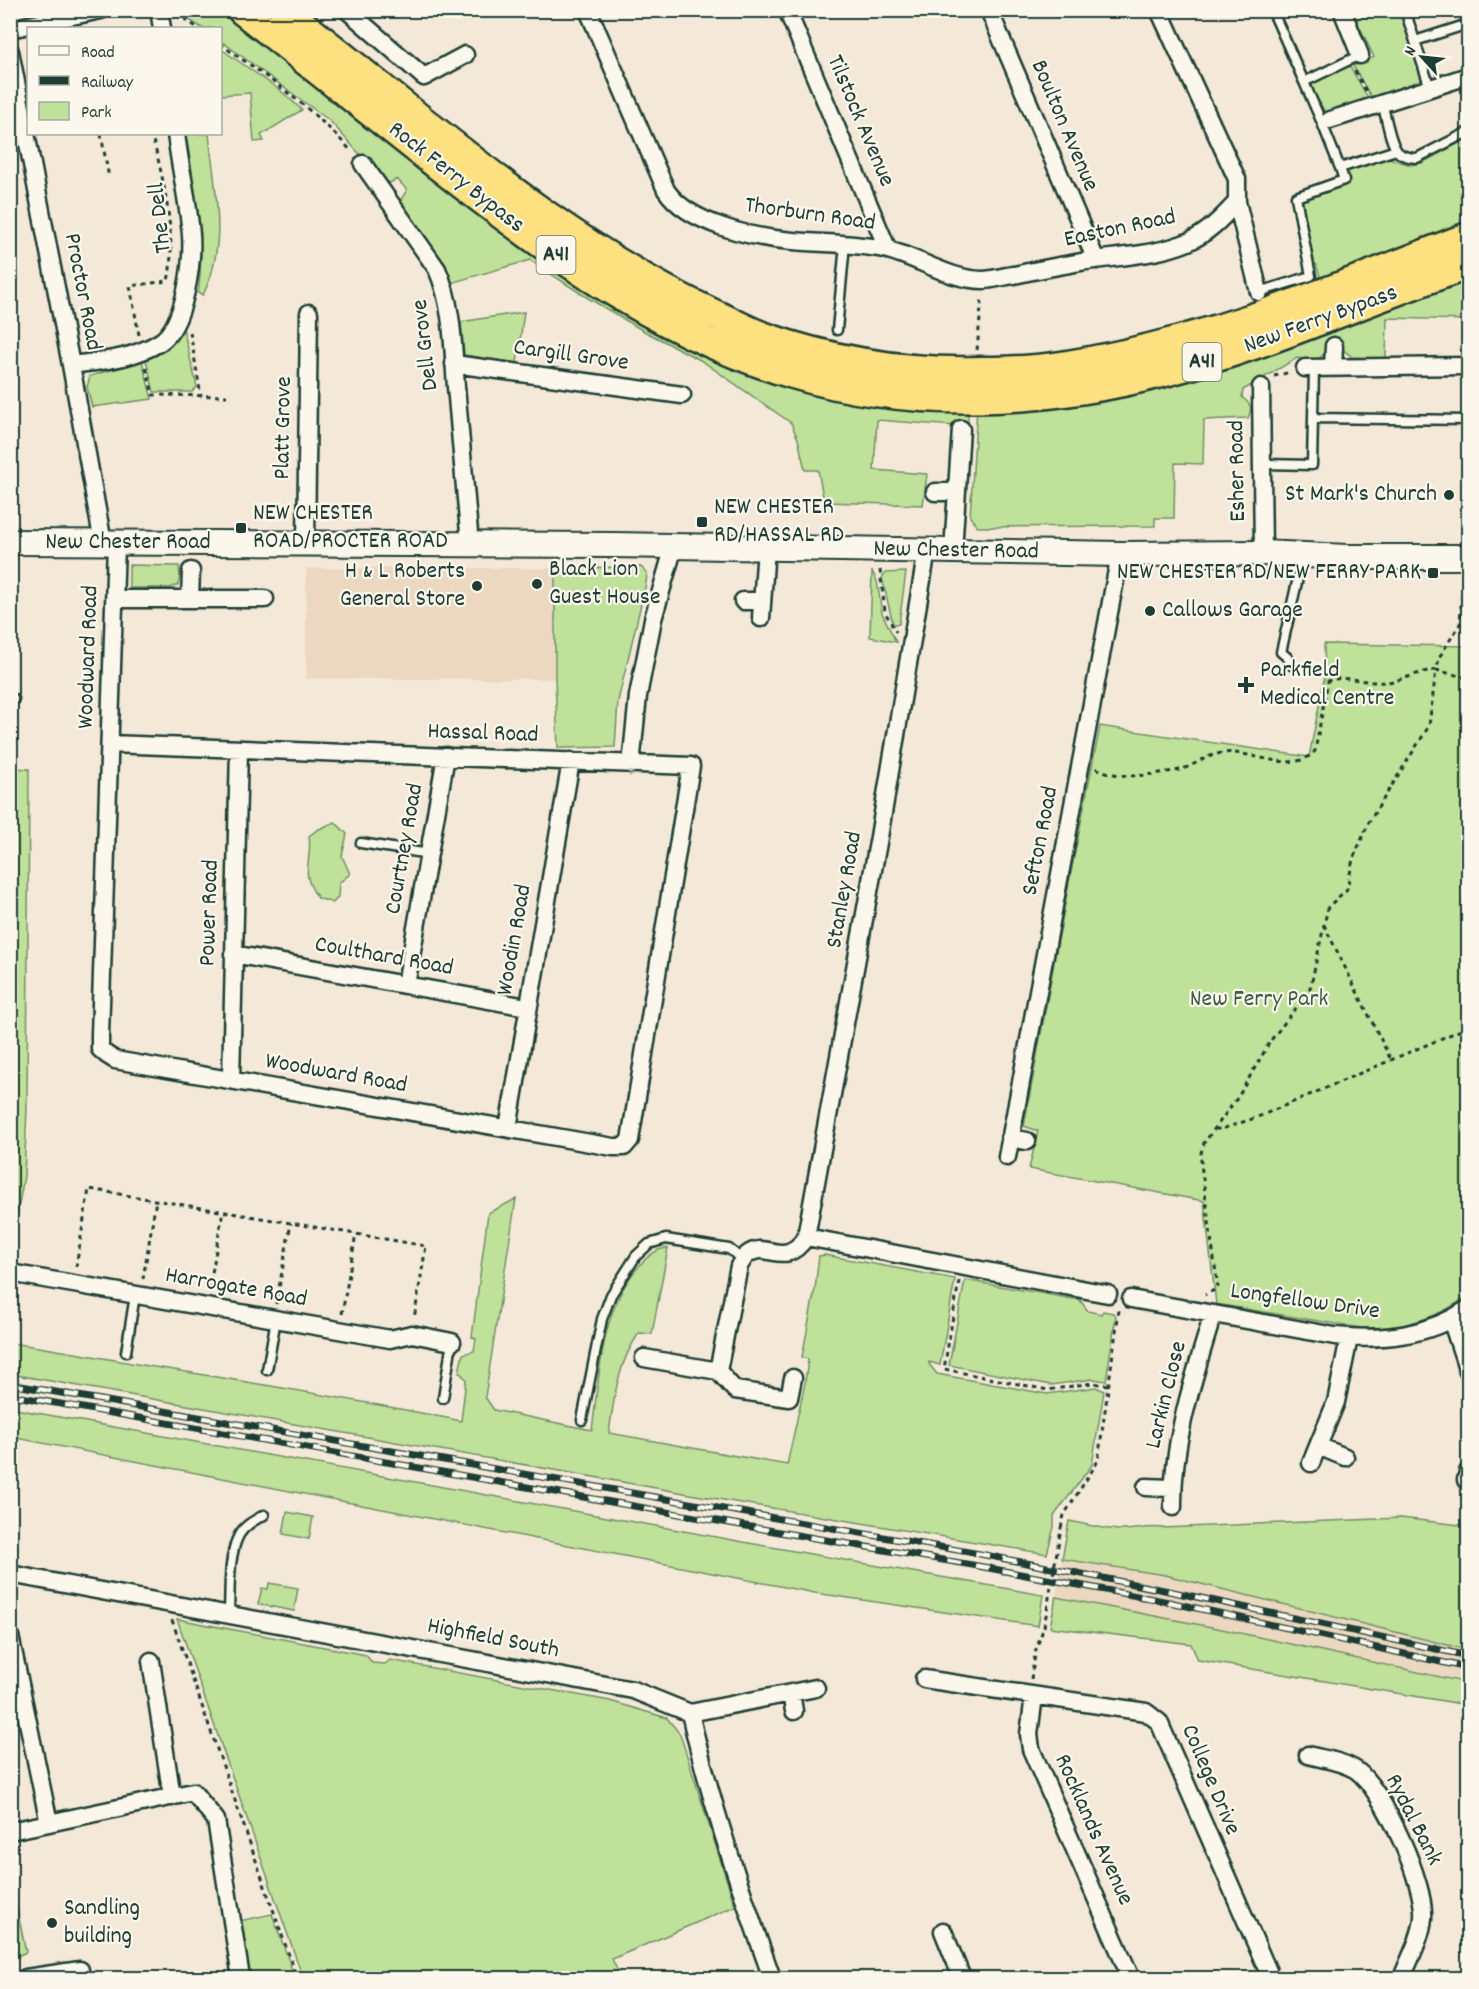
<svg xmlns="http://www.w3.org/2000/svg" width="1479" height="1989" viewBox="0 0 1479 1989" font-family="Dekko,sans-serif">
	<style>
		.built { fill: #ecd8c1 }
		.green { fill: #c0e199; stroke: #708f66; stroke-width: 1.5 }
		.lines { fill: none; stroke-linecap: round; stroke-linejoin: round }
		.service-casing { stroke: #1f3d34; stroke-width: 13 }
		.minor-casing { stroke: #1f3d34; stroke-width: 21 }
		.secondary-casing { stroke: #1f3d34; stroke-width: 28 }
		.trunk-casing { stroke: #1f3d34; stroke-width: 33 }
		.path { stroke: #1f3d34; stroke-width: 3; stroke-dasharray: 4.5 4.5; stroke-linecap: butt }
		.service { stroke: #fbf7ec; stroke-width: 8 }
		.minor { stroke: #fbf7ec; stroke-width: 16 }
		.secondary { stroke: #fbf7ec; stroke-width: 24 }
		.trunk { stroke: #fde080; stroke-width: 28 }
		.rail-casing { stroke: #1f3d34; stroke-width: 7 }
		.rail { stroke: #fbf7ec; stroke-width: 4.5; stroke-dasharray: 14; stroke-linecap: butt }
		.path-bridge { stroke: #1f3d34; stroke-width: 3; stroke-dasharray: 4.5 4.5; stroke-linecap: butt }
		.poi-dot { fill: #1f3d34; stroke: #fbf7ec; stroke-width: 2 }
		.labels { text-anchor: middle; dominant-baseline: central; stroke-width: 4.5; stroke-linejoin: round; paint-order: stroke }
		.shield { fill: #fbf7ec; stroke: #61756b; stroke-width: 1.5 }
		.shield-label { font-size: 22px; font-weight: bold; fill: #1f3d34 }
		.street-label { font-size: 24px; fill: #1f3d34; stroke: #fbf7ec }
		.poi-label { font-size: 24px; fill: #1f3d34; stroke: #fbf7ec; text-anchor: start }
		.park-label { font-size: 24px; fill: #3f5e48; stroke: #fbf7ec }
	</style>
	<rect width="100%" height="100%" fill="#f4e9d8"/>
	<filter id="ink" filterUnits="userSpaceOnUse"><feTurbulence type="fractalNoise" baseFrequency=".0167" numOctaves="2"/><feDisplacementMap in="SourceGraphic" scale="12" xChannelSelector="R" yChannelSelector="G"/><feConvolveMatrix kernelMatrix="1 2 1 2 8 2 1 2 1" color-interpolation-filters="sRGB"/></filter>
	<g filter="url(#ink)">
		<path class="built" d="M306 568H555V679H306Z
			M1063 1554 1468 1621V1705L1198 1660 1191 1644 1050 1627Z"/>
		<path class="green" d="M175 11H222L255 34 541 257 968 410V427L877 420 874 470 927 474 923 505 824 502 818 470H805L798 439 791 423 702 361 642 330 583 295 530 260 451 283 400 206V201L407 190 397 179 390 183 382 179 330 121 221 41 220 28H202Z
			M1386 11H1401L1424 82 1371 97 1353 66 1374 57 1356 19Z
			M221 49 280 90 302 110 261 135 264 141 254 142 250 93 221 95Z
			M1349 65 1368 98 1325 112 1312 89V83L1315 79Z
			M186 134H209C214 187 229 244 203 295L198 293C206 240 194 186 186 134Z
			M1468 138V231L1294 293 1292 287 1320 276 1316 264 1311 266 1299 200 1347 181 1343 171 1386 157 1410 165 1422 163Z
			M1468 277V320L1387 318 1386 359 1352 357 1342 349 1328 344 1325 353 1321 357 1313 361 1297 358 1243 390 1242 397C1251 405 1253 407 1248 418L1204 420 1203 464 1175 463 1174 518H1155V526L978 527 970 517 977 407Z
			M524 312 517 363 464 355 461 322Z
			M183 328 197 387 192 392H154L146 360C162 351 173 343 183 328Z
			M142 361 152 399 92 407 87 387 90 376Z
			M129 565 179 566 180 576 178 585 170 588H129Z
			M641 567 647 573 646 583 618 701 615 747 558 748 555 679V568Z
			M872 571 877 581 882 613 896 642 870 637Z
			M906 572 899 624H893L882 578 885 573Z
			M1324 644 1468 646V1295C1438 1319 1400 1329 1361 1328L1216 1304 1204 1201 1029 1169 1038 1131 1024 1126 1066 898 1100 726 1309 757 1325 675Z
			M11 768 29 769 27 1108 24 1176 11 1251Z
			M335 822 347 834 342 856 350 874 339 883 338 897 333 903 318 898C298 871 313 864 309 836L317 830Z
			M516 1199 485 1397 494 1410 592 1430C600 1373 600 1308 641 1264 648 1256 658 1248 668 1248L652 1334 639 1333C618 1363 614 1398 609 1433L787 1465 805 1383 808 1359 802 1357 815 1289 819 1256 825 1255 955 1279 940 1365 929 1362V1364L937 1374 1047 1394 1096 1387 1104 1391 1092 1465 1054 1516V1527L1047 1554 735 1502 11 1374V1343C64 1350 116 1361 168 1369 266 1385 364 1401 461 1421L466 1379 459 1372 463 1354 474 1351 476 1339 472 1337 488 1213Z
			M965 1280 1080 1300 1088 1311 1101 1314 1103 1311 1113 1313 1116 1316 1106 1381 1093 1379 1051 1385 949 1365Z
			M10 1408 771 1547 1043 1595 1038 1626 815 1593 11 1437Z
			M287 1512 313 1517 309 1539 283 1534Z
			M1401 1518 1468 1526V1650L1165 1575 1062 1559 1069 1521C1085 1524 1102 1529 1118 1530 1133 1531 1146 1526 1162 1528Z
			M269 1583 298 1588 294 1611 258 1604 262 1588 268 1589Z
			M1056 1597 1217 1628 1468 1683V1705L1198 1660 1191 1644 1050 1627Z
			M177 1619 366 1655 372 1663 385 1664 390 1660 610 1701 667 1718 680 1734 735 1906 612 1959 621 1978H303Z
			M11 1880 26 1952 11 1959H10Z
			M272 1914 295 1978H246L234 1922Z"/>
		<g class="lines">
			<g class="service-casing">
				<path id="service" d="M1272 10 1304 82 1360 55
					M1405 10 1430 88
					M1415 41 1468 24
					M1304 82 1322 123 1325 122
					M1382 103C1386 115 1390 144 1398 152 1402 156 1411 158 1417 158L1468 132
					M1322 123 1340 168 1396 150
					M1259 292 1311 276 1296 197 1344 180 1340 168
					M837 330 845 244
					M1313 418 1314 368
					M1262 464 1312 465 1313 418 1468 420
					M1291 665 1288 658 1281 652 1303 556
					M10 699H14
					M361 843 429 854
					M126 1352 135 1295
					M267 1370 276 1319
					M443 1398 452 1342
					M582 1420 602 1319 611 1295 636 1256 649 1244 666 1239 729 1249 743 1260
					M229 1614C230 1591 228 1555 239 1535 245 1525 255 1520 264 1515"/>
			</g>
			<g class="minor-casing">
				<path id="minor" d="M159 10 162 28
					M347 10 424 77 465 55
					M588 10 666 190C688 224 754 238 793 241 825 244 857 243 888 250 919 258 950 280 983 280 993 280 1004 276 1014 275 1037 270 1059 266 1081 262 1117 256 1154 256 1188 242 1208 233 1222 218 1237 202V179L1159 10
					M787 10 888 250
					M989 10 1096 260
					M1342 10 1360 55
					M10 29 101 10
					M10 51 71 365 103 543
					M1330 120 1468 76
					M363 164 437 269C453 305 453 348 456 387 461 439 465 491 470 544
					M1237 202 1259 292
					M454 364 682 395
					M71 365C102 361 133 359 160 342 185 326 193 262 191 234 188 201 180 167 176 134
					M1305 368 1468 366
					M1333 368 1334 346
					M1261 387 1263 553
					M935 492H957
					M306 544 309 313
					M953 551 961 429
					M115 599H265
					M190 599 191 571
					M743 601H762
					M761 618 766 548
					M110 744 691 766 630 1140 624 1147H613L115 1060 107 1055 100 1049V1035L116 544
					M631 765 638 696 653 619 674 546
					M233 954 527 1007
					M406 985 446 756
					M231 1080 239 749
					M508 1128 571 761
					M1010 1138 1027 1141
					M1007 1157 1120 554
					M806 1237 1108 1294
					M10 1273 390 1339 412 1334 452 1342
					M1131 1299 1335 1336C1383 1341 1428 1336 1468 1309
					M1451 1319 1468 1371
					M644 1358 718 1371
					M793 1378 789 1398 735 1390 718 1371 739 1266C741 1263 744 1257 747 1255 767 1239 784 1270 806 1237L879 837 927 550
					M1318 1446 1345 1457
					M1311 1463 1336 1402 1349 1338
					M1466 1480 1468 1472
					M1146 1487 1172 1488
					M1173 1507C1172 1440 1194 1378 1213 1314
					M10 1574 633 1690 690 1713
					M10 1636 49 1823 10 1831
					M151 1661 172 1797
					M924 1679 1146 1712 1159 1722 1271 1978
					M791 1693 794 1711
					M1034 1696 1029 1734 1031 1749 1131 1978
					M690 1713C711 1804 741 1891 772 1978
					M690 1713 816 1688
					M1308 1755C1323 1759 1342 1761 1356 1770 1383 1789 1426 1885 1423 1918 1421 1939 1409 1959 1402 1978
					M49 1823 193 1792 216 1820 241 1978
					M943 1931 962 1978
					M26 1978 80 1970 81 1978"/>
			</g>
			<g class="secondary-casing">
				<path id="secondary" d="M10 542 614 545 1120 554 1263 553 1347 557H1468"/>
			</g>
			<g class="trunk-casing">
				<path id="trunk" d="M242 10C307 61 371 112 435 163 544 249 658 334 793 374 914 410 1044 404 1165 372 1270 345 1367 299 1468 265
					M284 10C421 116 556 242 714 314 730 321 746 330 762 336 832 361 908 373 982 371 1008 371 1035 370 1061 366 1201 345 1337 288 1468 237"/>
			</g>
			<path class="path" d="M177 14 198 28
				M220 44C268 77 314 109 352 152
				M1355 71 1366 91
				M101 134 109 178
				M190 332 201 396
				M139 335 130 286 168 281C177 242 163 172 151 134
				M977 350 982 297
				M146 368 153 395 227 396
				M1274 376 1291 372
				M880 570 885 612 896 632
				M1463 577 1460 624 1440 656 1436 670 1468 678
				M1096 768C1118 778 1137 777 1160 773 1167 772 1176 771 1183 769 1196 764 1208 755 1222 753 1251 749 1293 776 1315 751L1328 681C1347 674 1366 684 1385 682 1403 681 1418 671 1436 670L1429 726 1369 822 1353 859 1347 889 1328 907 1311 985 1308 993 1271 1040 1238 1097 1204 1143 1201 1153V1164L1218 1288 1205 1295
				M1324 925 1391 1060
				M1215 1129H1222L1258 1117 1468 1027
				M76 1267 89 1189 426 1246 414 1319
				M143 1279 156 1200
				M959 1281 944 1369 1048 1390 1092 1383 1108 1385
				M209 1290 223 1211
				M276 1304 291 1223
				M342 1314 356 1234
				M1061 1528 1064 1515 1098 1461 1119 1310
				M172 1620 297 1978
				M1031 1679 1036 1649 1044 1627"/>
			<use href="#service" class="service"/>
			<use href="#minor" class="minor"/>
			<use href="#secondary" class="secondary"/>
			<use href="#trunk" class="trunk"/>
			<g class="rail-casing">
				<path id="rail" d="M10 1384 980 1554 1169 1591 1468 1656
					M10 1395 785 1533 978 1566 1169 1602 1468 1668"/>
			</g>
			<use href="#rail" class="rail"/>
			<path class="path-bridge" d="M1044 1627 1061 1528"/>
		</g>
	</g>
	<g class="poi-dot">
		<circle cx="1449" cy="495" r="6"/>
		<rect x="696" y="516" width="12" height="12" rx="3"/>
		<rect x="235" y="522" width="12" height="12" rx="3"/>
		<rect x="1427" y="567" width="12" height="12" rx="3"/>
		<circle cx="537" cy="584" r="6"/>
		<circle cx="477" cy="586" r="6"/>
		<circle cx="1150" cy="611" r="6"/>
		<path d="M1243 676h6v6h6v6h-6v6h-6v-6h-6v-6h6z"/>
		<circle cx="52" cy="1923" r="6"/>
	</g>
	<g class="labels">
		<g class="shield">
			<rect x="536.5" y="236" width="39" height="38" rx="4.5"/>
			<rect x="1182.5" y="343" width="39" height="38" rx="4.5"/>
		</g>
		<g class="shield-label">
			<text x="556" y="255">A41</text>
			<text x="1202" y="362">A41</text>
		</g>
		<g class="street-label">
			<text transform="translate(860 121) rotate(67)">Tilstock Avenue</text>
			<text transform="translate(1064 126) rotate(67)">Boulton Avenue</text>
			<text transform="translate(456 178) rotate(38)">Rock Ferry Bypass</text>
			<text transform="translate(810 215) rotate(8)">Thorburn Road</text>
			<text transform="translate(161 218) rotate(-96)">The Dell</text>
			<text transform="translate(1120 229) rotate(-12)">Easton Road</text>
			<text transform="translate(82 292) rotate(79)">Proctor Road</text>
			<text transform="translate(1321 320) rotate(-20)">New Ferry Bypass</text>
			<text transform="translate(426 345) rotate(-97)">Dell Grove</text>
			<text transform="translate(571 356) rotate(8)">Cargill Grove</text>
			<text transform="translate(284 428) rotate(-89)">Platt Grove</text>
			<text transform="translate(1238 471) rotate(-91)">Esher Road</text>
			<text x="128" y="543">New Chester Road</text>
			<text transform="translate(956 551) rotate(1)">New Chester Road</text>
			<text transform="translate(89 657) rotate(-88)">Woodward Road</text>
			<text transform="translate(483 734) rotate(2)">Hassal Road</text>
			<text transform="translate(1041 841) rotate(-79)">Sefton Road</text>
			<text transform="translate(405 849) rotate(-80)">Courtney Road</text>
			<text transform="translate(845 890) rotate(-80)">Stanley Road</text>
			<text transform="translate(210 913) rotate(-88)">Power Road</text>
			<text transform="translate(515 940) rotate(-80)">Woodin Road</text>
			<text transform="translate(384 957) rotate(10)">Coulthard Road</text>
			<text transform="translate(336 1074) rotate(10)">Woodward Road</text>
			<text transform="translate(236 1288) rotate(10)">Harrogate Road</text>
			<text transform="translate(1305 1302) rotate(8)">Longfellow Drive</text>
			<text transform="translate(1167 1395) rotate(-76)">Larkin Close</text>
			<text transform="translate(493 1639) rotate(11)">Highfield South</text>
			<text transform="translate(1210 1780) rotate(67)">College Drive</text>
			<text transform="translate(1413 1820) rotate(63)">Rydal Bank</text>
			<text transform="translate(1093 1830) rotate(66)">Rocklands Avenue</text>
		</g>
		<g class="poi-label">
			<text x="1437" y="495" text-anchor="end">St Mark's Church</text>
			<text x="714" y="508">NEW CHESTER<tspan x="714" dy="28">RD/HASSAL RD</tspan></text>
			<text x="253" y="514">NEW CHESTER<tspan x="253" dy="28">ROAD/PROCTER ROAD</tspan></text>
			<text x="549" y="570">Black Lion<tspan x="549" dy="28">Guest House</tspan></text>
			<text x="465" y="572" text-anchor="end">H &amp; L Roberts<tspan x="465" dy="28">General Store</tspan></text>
			<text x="1421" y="573" text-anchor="end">NEW CHESTER RD/NEW FERRY PARK</text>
			<text x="1162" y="611">Callows Garage</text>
			<text x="1260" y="671">Parkfield<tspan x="1260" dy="28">Medical Centre</tspan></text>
			<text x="64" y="1909">Sandling<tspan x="64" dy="28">building</tspan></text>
		</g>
		<g class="park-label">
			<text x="1259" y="1000">New Ferry Park</text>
		</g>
	</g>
	<rect width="1479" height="1989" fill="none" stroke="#fbf7ec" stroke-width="36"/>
	<rect x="18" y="18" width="1443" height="1953" fill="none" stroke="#1f3d34" stroke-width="2" filter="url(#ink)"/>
	<rect x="27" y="27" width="195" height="108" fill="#fbf7ec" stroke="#a3ada2" stroke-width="1.5"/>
	<rect x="39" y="46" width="30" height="9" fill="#fbf7ec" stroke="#a3ada2" stroke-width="1.5"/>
	<text x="81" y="57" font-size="18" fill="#1f3d34">Road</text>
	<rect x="39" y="76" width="30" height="9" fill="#1f3d34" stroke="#a3ada2" stroke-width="1.5"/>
	<text x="81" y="87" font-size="18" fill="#1f3d34">Railway</text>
	<rect x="39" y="102" width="30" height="18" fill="#c0e199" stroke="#a3ada2" stroke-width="1.5"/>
	<text x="81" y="117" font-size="18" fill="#1f3d34">Park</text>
	<g transform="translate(1422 57) rotate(297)" stroke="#fbf7ec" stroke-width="4.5" paint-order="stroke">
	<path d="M0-4.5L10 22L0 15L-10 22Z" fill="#1f3d34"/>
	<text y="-9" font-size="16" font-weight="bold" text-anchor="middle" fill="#1f3d34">N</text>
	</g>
</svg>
